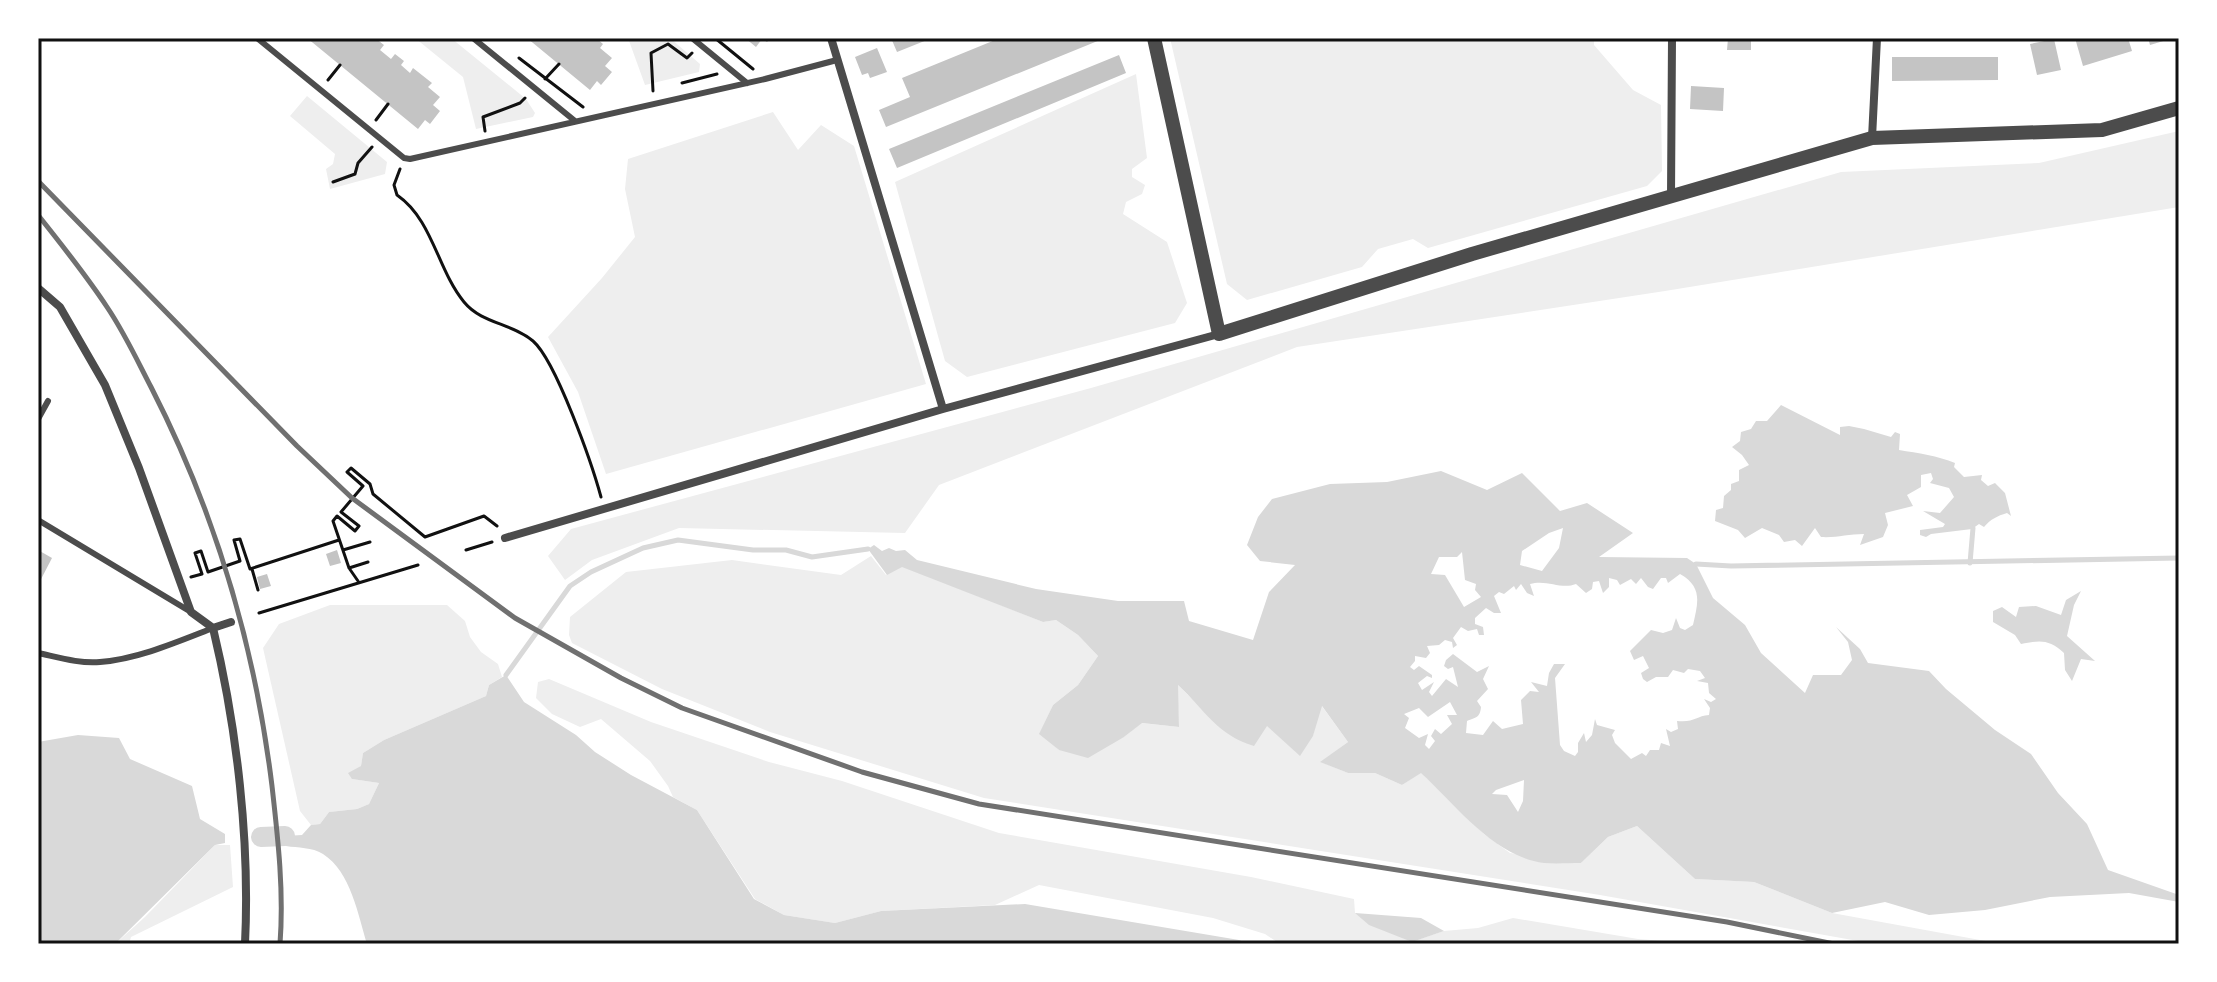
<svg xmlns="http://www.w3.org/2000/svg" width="2217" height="982" viewBox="0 0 2217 982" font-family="'Source Sans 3',sans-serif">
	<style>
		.green { fill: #eee }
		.water { fill: #d9d9d9; fill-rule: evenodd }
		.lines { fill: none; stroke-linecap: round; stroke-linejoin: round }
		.stream { stroke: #d9d9d9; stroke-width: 5 }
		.canal { stroke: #d9d9d9; stroke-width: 20 }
		.building { fill: #c4c4c4 }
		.path { stroke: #111; stroke-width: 3 }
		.service { stroke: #4c4c4c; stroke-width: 6 }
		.minor { stroke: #4c4c4c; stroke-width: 8 }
		.tertiary { stroke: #4c4c4c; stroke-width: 14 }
		.rail { stroke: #707070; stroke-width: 5 }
		.neatline { fill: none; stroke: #111; stroke-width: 3 }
	</style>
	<rect width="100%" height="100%" fill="#fff"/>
	<path class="green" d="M415 38H451L526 99 535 113 533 117 476 129 463 77Z
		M628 38H670L700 64 699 72 645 85Z
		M1170 38H1594V45L1633 90 1661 105 1662 171 1647 186 1428 248 1413 239 1378 249 1362 267 1247 300 1227 284Z
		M1136 74 1147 158 1132 169V177L1145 185 1142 194 1126 202 1123 214 1167 242 1187 303 1175 323 967 377 945 361 895 182Z
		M307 96 387 162 385 174 330 189 326 169 333 164 335 154 290 116Z
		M773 112 798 150 821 125 854 146 926 384 606 474 578 392 548 337 602 278 635 237 625 189 628 159Z
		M2179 131V207L1665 291 1297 347 939 485 905 533 679 528 592 560 565 580 548 556 571 529 1091 388 1841 172 2039 163Z
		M871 556 886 575 902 566 1043 622 1056 620 1078 635 1098 656 1078 685 1053 705 1040 733 1059 750 1124 737 1141 723 1179 727 1177 684 1195 702 1267 726 1313 735 1321 705 1348 742 1321 762 1348 773H1375L1402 785 1421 772 1484 834 1510 853 1581 863 1608 837 1637 826 1695 879 1754 882 1832 913 2002 944H1875L1600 895 984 798 770 732 662 689 572 643 569 635 570 617 626 572 732 560 841 575Z
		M330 605H447L465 621 470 637 481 652 498 664 502 677 489 685 486 696 384 740 363 753 361 766 352 779 379 783 369 804 357 809 329 812 320 824 311 825 300 811 263 648 279 624Z
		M549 679 651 722 769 762 842 781 999 833 1251 877 1354 899 1355 913 1411 942 1444 931 1478 928 1513 918 1638 939 1702 944H1280L1265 934 1213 918 1039 885 995 905 881 911 835 923 784 915 755 899 697 810 673 797 668 786 650 761 601 719 580 727 552 714 536 698 538 682Z
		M215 845H230L233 887 131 937 129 944H115L145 917Z"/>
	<path class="water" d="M1781 405 1840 435V427L1849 426 1864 429 1891 437 1895 432 1900 434 1899 450C1918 453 1938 456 1955 463L1954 467 1964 477 1982 475 1981 480 1988 486 1995 483 2005 493 2011 516 2007 513C1997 516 1991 519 1984 527L1979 524 1972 529 1931 534 1926 537 1920 535V530L1943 527 1945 524 1923 511 1940 513 1954 497 1949 488 1930 483 1933 479 1931 473 1921 475V487L1907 495 1913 506 1885 513 1888 525 1883 537 1860 545 1864 534C1848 534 1836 538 1821 537L1815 528 1802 546 1795 540 1784 542 1779 535 1762 528 1745 538 1738 530 1715 521 1716 510 1723 508 1724 496 1731 490V484L1739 481V470L1749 465 1742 455 1732 447 1740 441 1741 432 1751 429 1756 421H1767Z
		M1441 471 1487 490 1522 473 1560 511 1587 503 1633 533 1599 557 1687 558 1696 564 1713 598 1745 625 1761 653 1805 693 1813 675H1841L1852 660 1848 642 1836 627 1860 649 1868 663 1929 671 1946 689 1995 730 2031 754 2058 793 2087 824 2108 870 2179 895V902L2129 893 2050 897 1985 910 1929 915 1885 902 1832 913 1754 882 1695 879 1637 826 1608 837 1581 863C1569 863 1556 864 1544 863 1493 856 1457 806 1421 773L1402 785 1375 773H1348L1320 762 1348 742 1322 706 1313 736 1300 756 1267 726 1254 746C1217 735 1205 710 1178 685L1179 727 1142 723 1124 737 1088 758 1059 750 1039 734 1053 705 1078 685 1098 656 1078 635 1056 620 1043 622 902 567 887 575 868 549 874 545 882 551 889 548 896 551 905 550 917 560 1036 589 1118 601H1184L1189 621 1253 640 1269 592 1295 565 1260 561 1247 545 1258 517 1272 499 1330 484 1387 482ZM1563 528 1559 548 1542 571 1520 565 1522 551 1549 533ZM1462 552 1465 580 1476 584 1475 590 1481 597 1464 607 1445 575 1431 574 1439 557H1457ZM1680 574C1703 587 1698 603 1693 625L1685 630 1680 628 1676 618 1672 630 1663 633 1651 630 1630 651 1634 660 1643 656 1649 668 1641 673 1643 679 1647 682 1656 677H1668L1673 670 1684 673 1688 669 1700 671 1705 678 1697 681 1708 683 1709 693 1716 699 1711 702 1704 699 1710 708 1709 715C1696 716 1694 723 1677 721L1678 729 1671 732 1666 729 1670 746 1661 743 1659 750H1650L1646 756 1642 753 1631 759 1615 743 1612 735 1615 730 1597 725 1595 719 1592 735 1586 742 1584 733 1578 743V752L1575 756 1564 751 1560 745 1555 678 1565 664H1554L1549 673 1547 686 1531 682 1539 692 1530 691 1521 700 1523 724 1502 729 1493 721 1483 735 1466 733 1467 721C1476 717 1480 718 1481 707L1477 701 1488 689 1483 679 1489 666 1477 672 1453 654 1446 660 1444 666 1448 669 1453 667 1458 687 1446 679 1432 696 1429 692 1434 682 1422 690 1418 683 1427 676 1432 678V675L1419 666 1414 670 1410 667 1415 661V656L1426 658 1430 653 1427 646 1439 645 1445 640 1452 642 1453 648 1457 645 1453 638 1461 627 1468 631 1477 629 1479 635H1484L1483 627 1475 624V618L1486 608 1494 613H1501L1494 596 1499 592 1504 594 1514 586 1516 590 1521 584 1527 593 1534 596 1530 584C1547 579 1561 590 1576 584L1586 593 1592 589 1593 582 1599 581 1603 593 1609 587V578L1617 580 1620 585 1631 579 1636 584 1641 578 1648 587 1653 589 1661 578H1666L1668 583ZM1450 702 1457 715H1447L1452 724 1441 734 1435 729 1431 736 1435 741 1429 749 1425 745 1428 734 1419 738 1405 728 1409 718 1404 714 1419 708 1428 717ZM1524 780 1523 801 1518 812 1507 795 1492 794 1496 790Z
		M2081 591 2074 605 2067 636 2095 661 2081 659 2072 681 2065 670 2064 653C2049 639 2040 640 2021 644L2015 635 1993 622V611L2002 607 2016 617 2019 607 2036 606 2061 615 2066 600Z
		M506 675 524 702 576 735 595 752 631 775 697 810 754 899 784 915 835 923 881 911 1025 904 1239 940 1248 944H367C358 915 351 872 323 854 312 847 298 848 286 846L285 836 302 835 311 825 320 824 329 812 357 809 369 804 379 783 352 779 348 773 361 766 363 753 384 740 486 696 489 685Z
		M78 735 119 738 130 759 192 786 200 819 225 834V843L215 845 115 944H38V742Z
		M1355 913 1421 918 1444 931 1412 942 1369 925Z"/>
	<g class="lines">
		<path class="stream" d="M1970 563 1973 528
			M1696 564 1731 566 2179 558
			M506 675 570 586 591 572 643 548 678 540 753 550H786L812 557 868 549"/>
		<path class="canal" d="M261 837 285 836"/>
	</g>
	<path class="building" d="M307 38H375L384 45 380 50 391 59 395 54 404 61 401 65 410 73 413 68 432 83 428 87 440 97 433 105 440 111 430 124 425 120 418 129Z
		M527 38H596L603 44 600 48 612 58 605 66 612 72 601 85 597 81 590 90Z
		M745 38H771L767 42 762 39 756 47Z
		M891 38H932L897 52Z
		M1000 38H1105L886 127 879 110 910 97 902 78Z
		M1728 38H1751V50H1727Z
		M2075 38H2128L2132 51 2083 66Z
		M2148 38H2170V39L2150 45Z
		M2054 39 2061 70 2037 75 2030 44Z
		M877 48 887 72 870 78 868 73 862 75 855 57Z
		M1119 55 1126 73 897 168 889 149Z
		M1892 57H1998V80L1892 81Z
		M1691 86 1724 88 1723 111 1690 109Z
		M38 550 52 558 38 585Z
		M337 550 341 563 330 566 326 554Z
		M267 574 271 586 260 589 257 577Z"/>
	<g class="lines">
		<path class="path" d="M715 38 753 69
			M519 58 583 107
			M545 79 559 64
			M328 80 340 65
			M682 83 717 74
			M653 91 651 53 668 44 687 58 692 53
			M376 120 388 104
			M485 131 483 117 520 103 525 98
			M400 169 394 185 397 195C433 220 437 269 464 302 482 324 512 323 533 341 556 361 592 464 601 497
			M333 182 355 174 358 163 372 147
			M343 550 370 542
			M466 550 492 542
			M368 562 349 568 333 521 337 516 355 531 359 526 341 512 363 486 347 472 351 468 370 484 373 494 425 537 484 516 497 526
			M349 568 358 581
			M252 569 258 590
			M191 577 202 574 195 553 201 551 208 572 240 561 234 540 240 539 250 569 339 540
			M259 613 418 565"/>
		<path class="service" d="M257 38 404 158 410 159 765 79 837 60
			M473 38 575 121
			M692 38 747 83
			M38 419 48 401
			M38 520 191 612
			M38 653C57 657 80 664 100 662 138 659 177 642 213 628"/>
		<path class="minor" d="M831 38 943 409
			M1872 138 1877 38
			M1671 196 1672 38
			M38 288 60 307 105 385 139 468 191 612 213 628C237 728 250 841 245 944
			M505 538 943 409 1219 334
			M213 628 231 622"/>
		<path class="tertiary" d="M1154 38 1219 334 1472 254 1872 138 2102 130 2179 108"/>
		<path class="rail" d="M38 181 297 446 352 498 515 618 621 678 682 708 862 772 979 804 1727 922 1834 944
			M38 215C62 245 86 275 107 307 124 332 137 360 151 387 215 512 255 647 272 786 278 839 284 891 280 944"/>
	</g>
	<rect width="2217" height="982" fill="none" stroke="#ffffff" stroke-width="80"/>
	<rect x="40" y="40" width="2137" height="902" class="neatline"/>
</svg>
